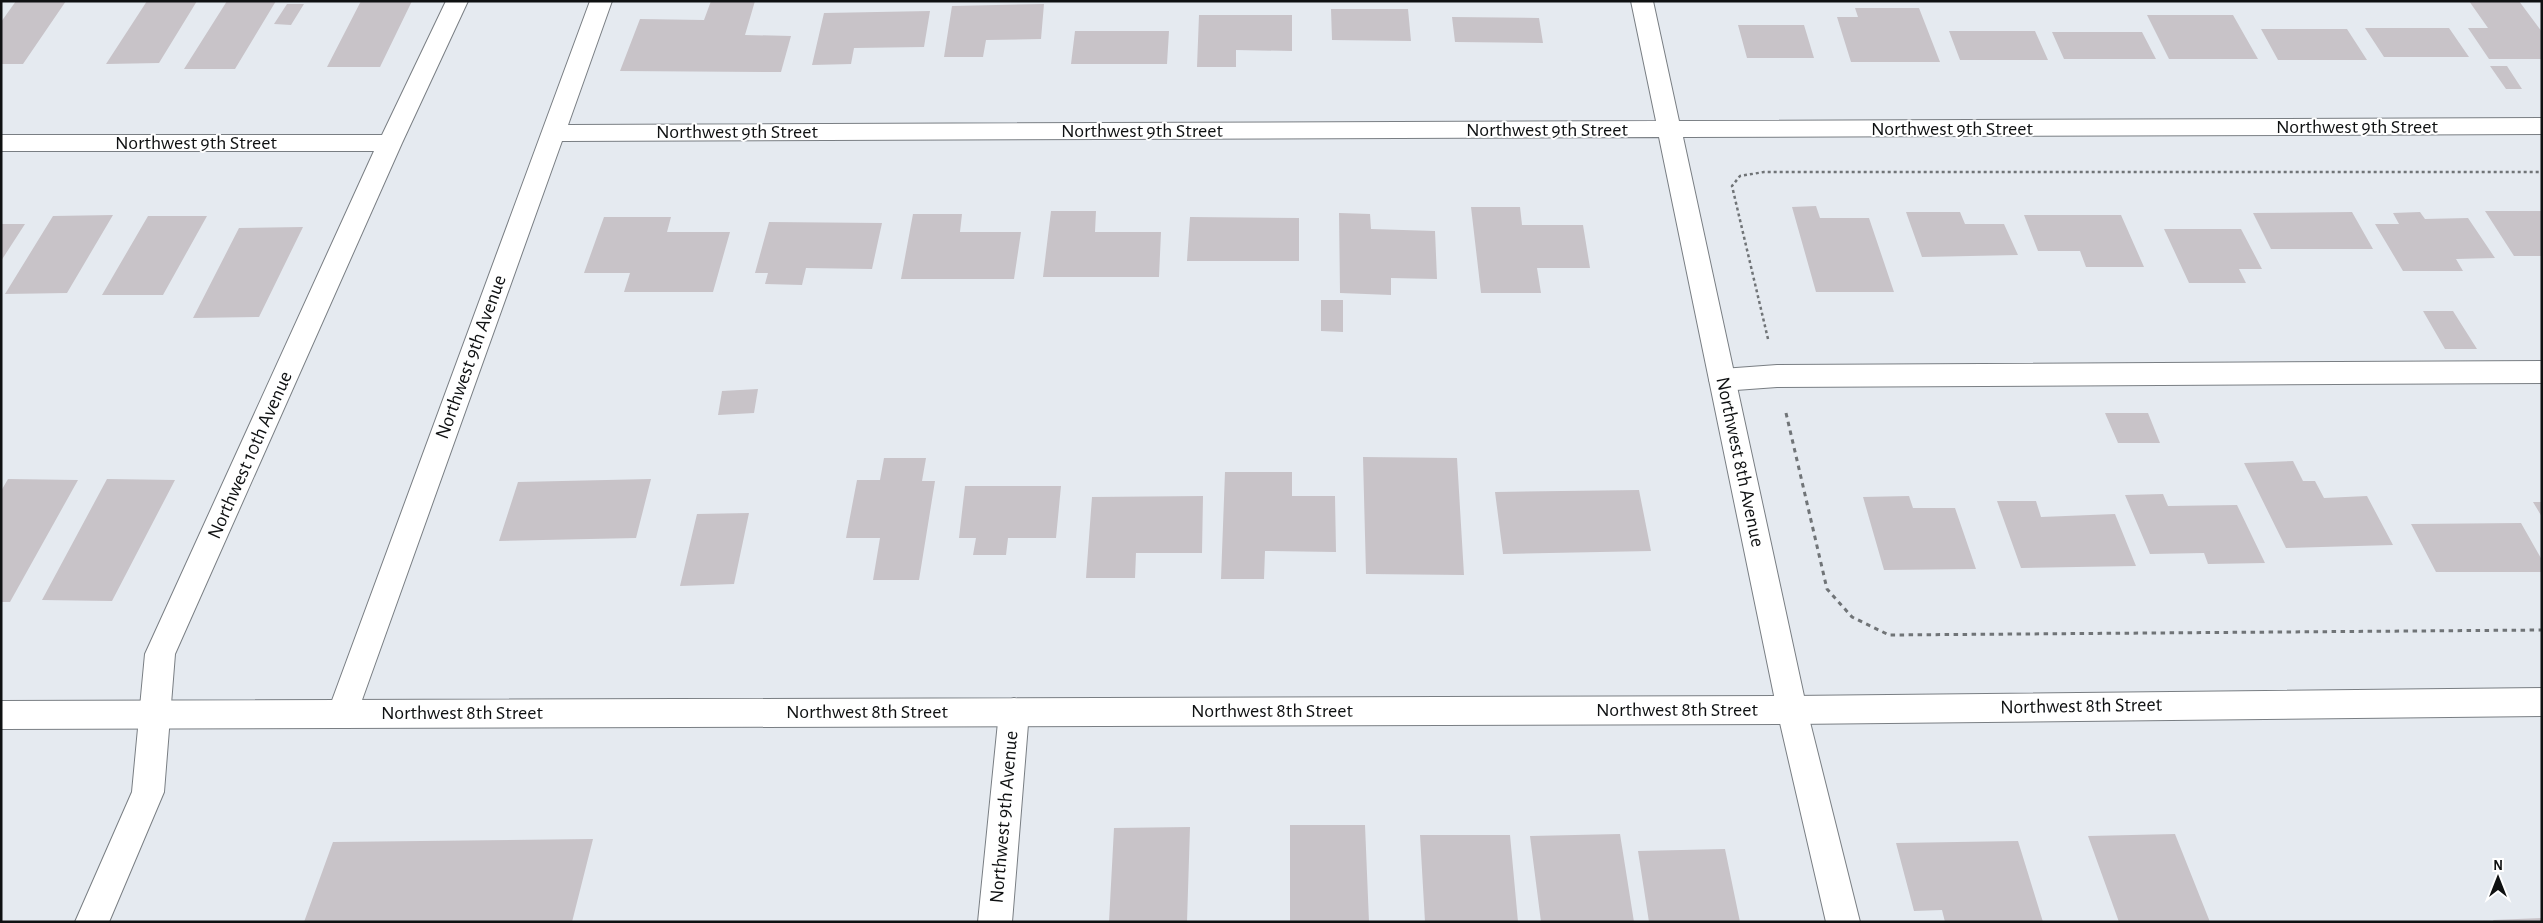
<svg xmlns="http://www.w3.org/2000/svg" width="2543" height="923" viewBox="0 0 2543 923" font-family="'Alegreya Sans',sans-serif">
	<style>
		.building { fill: #c8c3c8 }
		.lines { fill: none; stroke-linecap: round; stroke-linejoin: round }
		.lane-casing { stroke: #797e83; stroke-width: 2 }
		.street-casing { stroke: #797e83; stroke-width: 2 }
		.secondary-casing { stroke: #797e83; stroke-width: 2 }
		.path-far1 { stroke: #707477; stroke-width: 2.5; stroke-dasharray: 3 3; stroke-linecap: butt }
		.path { stroke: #707477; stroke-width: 3; stroke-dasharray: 4.5 4.5; stroke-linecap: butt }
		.lane { fill: #fff; fill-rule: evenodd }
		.street { fill: #fff; fill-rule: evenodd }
		.secondary { fill: #fff; fill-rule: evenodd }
		.labels { text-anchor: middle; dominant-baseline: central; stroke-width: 4; stroke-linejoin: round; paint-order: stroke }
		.street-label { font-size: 20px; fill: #0f1112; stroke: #fff }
	</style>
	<rect width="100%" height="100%" fill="#e5eaf0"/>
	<path class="building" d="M16 1H66L23 64H1V22Z
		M147 1H197L159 63 106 64Z
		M227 1H276L235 69H184Z
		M361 1H412L380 67H327Z
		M711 1H755L745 35 791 36 781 72 620 71 640 19 704 20Z
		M2469 1H2519L2542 32V59H2489L2468 28H2488Z
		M287 4H304L291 25 274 24Z
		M1044 4 1041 39 986 40 983 57H944L952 6Z
		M1855 8H1919L1940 62H1851L1837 17H1858Z
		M1331 9H1408L1411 41 1332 40Z
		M930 11 924 47 854 48 851 64 812 65 824 13Z
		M1199 15H1292V51L1236 50V67H1197Z
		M2147 15H2233L2258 59H2169Z
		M1452 17 1539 18 1543 43 1455 42Z
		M1738 25H1804L1814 58H1747Z
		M2365 28H2449L2469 57H2384Z
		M2261 29H2347L2367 60H2278Z
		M1075 31H1169L1167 64H1071Z
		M1949 31H2035L2048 60H1960Z
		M2052 32H2142L2156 59H2064Z
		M2490 66H2507L2522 89H2506Z
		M1816 206 1820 218H1869L1894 292H1816L1792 207Z
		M1471 207H1520L1522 225H1583L1590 268H1537L1541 293H1481Z
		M1051 211H1096L1095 232H1161L1159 277H1043Z
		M2485 211H2542V256H2514Z
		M1906 212H1960L1965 224H2004L2018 255 1922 257Z
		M2352 212 2373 249H2271L2253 213Z
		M2420 212 2425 219 2468 218 2495 258 2456 259 2463 271H2403L2375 224H2399L2393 213Z
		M1339 213 1370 214 1371 229 1435 231 1437 279 1391 278V295L1340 293Z
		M913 214H962L960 232H1021L1014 279H901Z
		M113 215 67 293 5 294 53 216Z
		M2024 215H2121L2144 267H2086L2080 251H2038Z
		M148 216H207L163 295H102Z
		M604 217H671L667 232H730L713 292H624L630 273H584Z
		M1190 217 1299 218V261H1187Z
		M769 222 882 223 872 269 806 268 802 285 765 284 768 273H755Z
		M1 224H25L1 261Z
		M303 227 259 317 193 318 239 228Z
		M2164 229H2241L2262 269H2239L2246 283H2189Z
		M1321 300H1343V332L1321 331Z
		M2423 311H2453L2477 349H2445Z
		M758 389 754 413 718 415 722 391Z
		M2105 413H2148L2160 443H2118Z
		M1363 457 1457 458 1464 575 1366 574Z
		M884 458H926L922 481H935L919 580H873L880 538H846L857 480H880Z
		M2293 461 2303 481H2315L2324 498 2367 496 2393 545 2286 548 2244 463Z
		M1225 472H1292V496H1335L1336 552 1265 551 1264 579H1221Z
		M8 479 78 480 10 602H1V491Z
		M107 479 175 480 112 601 42 600Z
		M651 479 636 538 499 541 518 482Z
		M965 486H1061L1056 538H1008L1006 555H973L976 538H959Z
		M1639 490 1651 551 1503 554 1495 492Z
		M2163 494 2168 506 2237 505 2265 563 2208 564 2204 553 2150 554 2125 495Z
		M1203 496 1202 553H1136L1135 578H1086L1092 497Z
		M1909 496 1913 508H1955L1976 569 1884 570 1863 497Z
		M1997 501H2036L2041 517 2115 514 2136 566 2021 568Z
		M2533 502H2542V517Z
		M749 513 734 584 680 586 697 514Z
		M2521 523 2542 560V572H2436L2411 524Z
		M1290 825H1365L1369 922H1290Z
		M1190 827 1187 922H1109L1114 828Z
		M1620 834 1634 922H1541L1530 836Z
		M2175 834 2210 922H2119L2088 836Z
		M1420 835H1510L1518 922H1425Z
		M593 839 572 922H304L333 842Z
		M2018 841 2043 922H1945L1942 910 1914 911 1896 843Z
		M1725 849 1740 922H1649L1638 851Z
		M2542 918V922H2494L2493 920Z"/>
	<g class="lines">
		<g class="lane-casing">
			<path id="lane" d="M2542 361V383L1777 387 1722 391 1713 388 1709 380 1713 372 1722 369 1777 365Z"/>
		</g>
		<g class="street-casing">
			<path id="street" d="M446 1H468L402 143 175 654 164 792 109 922H75L132 792 145 654 374 151H1V135H382Z
				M590 1H612L568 125 1656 121 1631 1H1653L1679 121 2542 118V134L1683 137 1807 710 1860 922H1826L1777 710 1659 137 562 141 357 714 353 724 342 728 331 724 327 714Z
				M1014 698 1025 702 1029 712 1012 922H978L999 712 1003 702Z"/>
		</g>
		<g class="secondary-casing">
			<path id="secondary" d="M2542 688V716L1792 724 1 729V701L1792 696Z"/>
		</g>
		<path class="path-far1" d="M1768 339 1732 186 1740 176 1764 172H2542"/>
		<path class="path" d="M1786 413 1827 589 1852 617 1889 635 2542 630"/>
		<use href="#lane" class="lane"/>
		<use href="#street" class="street"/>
		<use href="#secondary" class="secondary"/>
	</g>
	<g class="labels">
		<g class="street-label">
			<text x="2357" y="127">Northwest 9th Street</text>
			<text x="1952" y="129">Northwest 9th Street</text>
			<text x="1547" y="130">Northwest 9th Street</text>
			<text x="1142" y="131">Northwest 9th Street</text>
			<text x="737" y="132">Northwest 9th Street</text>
			<text x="196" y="143">Northwest 9th Street</text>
			<text transform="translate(471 357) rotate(-70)">Northwest 9th Avenue</text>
			<text transform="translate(250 455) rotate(-66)">Northwest 10th Avenue</text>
			<text transform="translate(1740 462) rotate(78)">Northwest 8th Avenue</text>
			<text transform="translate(2081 706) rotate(-1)">Northwest 8th Street</text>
			<text x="1677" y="710">Northwest 8th Street</text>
			<text x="1272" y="711">Northwest 8th Street</text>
			<text x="867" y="712">Northwest 8th Street</text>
			<text x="462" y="713">Northwest 8th Street</text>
			<text transform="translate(1004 817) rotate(-85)">Northwest 9th Avenue</text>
		</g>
	</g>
	<rect width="2543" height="923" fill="none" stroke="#0f1112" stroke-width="5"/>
	<g transform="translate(2498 878)" stroke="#ffffff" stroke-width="4" paint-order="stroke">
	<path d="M0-4L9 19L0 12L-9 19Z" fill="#0f1112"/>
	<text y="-8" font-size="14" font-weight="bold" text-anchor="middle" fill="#0f1112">N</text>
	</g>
</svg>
